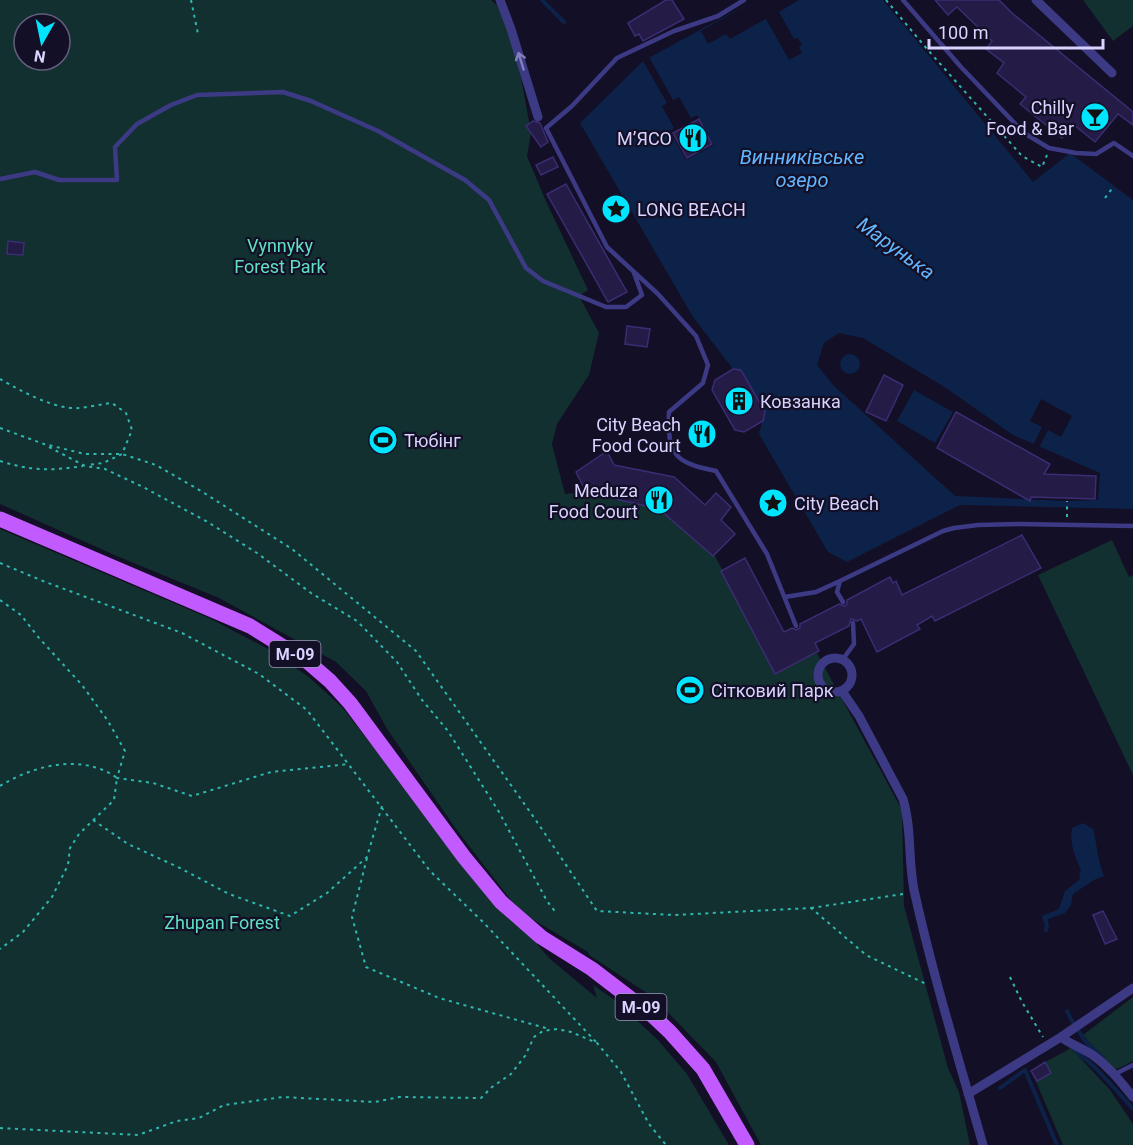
<svg xmlns="http://www.w3.org/2000/svg" width="1133" height="1145" viewBox="0 0 1133 1145" font-family="Roboto,sans-serif">
	<style>
		.green { fill: #12302f; fill-rule: evenodd }
		.water { fill: #0c2248; fill-rule: evenodd }
		.pier { fill: #130f26 }
		.lines { fill: none; stroke-linecap: round; stroke-linejoin: round }
		.stream { stroke: #0c2248; stroke-width: 4 }
		.building { fill: #241b47; stroke: #3b2d73; stroke-width: 1.5 }
		.path { stroke: #2fb8b0; stroke-width: 2; stroke-dasharray: 3 4.5; stroke-linecap: butt }
		.lane { stroke: #3d3a85; stroke-width: 4.5 }
		.street { stroke: #3d3a85; stroke-width: 9 }
		.primary { stroke: #c25bff; stroke-width: 15 }
		.oneway { stroke: #837fbc }
		.labels { text-anchor: middle; dominant-baseline: central; stroke-width: 4.5; stroke-linejoin: round; paint-order: stroke }
		.shield { fill: #130f26; stroke: #9e99be; stroke-width: 1.5 }
		.shield-label { font-size: 16px; font-weight: bold; fill: #d9d4ff }
		.poi-label { font-size: 18px; fill: #d9d4ff; stroke: #130f26; text-anchor: start }
		.park-label { font-size: 18px; fill: #5fe0c0; stroke: #130f26 }
		.water-label { font-size: 20px; font-style: italic; fill: #62b6ff; stroke: #130f26 }
	</style>
	<rect width="100%" height="100%" fill="#130f26"/>
	<path class="green" d="M0 0H491L497 5 516 49 531 133 527 156 545 199 588 290 579 296 599 333 589 375 557 424 552 444 565 494 586 492 659 509 671 517 715 556 777 673 817 653 902 810 904 906 948 1068 959 1092 970 1145H761L716 1062 653 997 589 955 588 952 520 912 456 829 387 729 366 691 336 662 219 598 119 557 0 504ZM24 24H60V60H24Z
		M1083 0H1133V26L1113 41Z
		M0 529 209 618 270 650 310 678 342 707 437 829 550 959 597 998 593 985 616 1001 658 1040 687 1074 729 1145H0Z
		M1112 540 1129 577 1133 575V775L1038 575Z
		M1133 997V1061L1115 1070 1083 1035Z
		M1071 1048 1110 1090 1133 1124V1145H1063L1031 1070Z"/>
	<path class="water" d="M755 0H883L1033 182 1070 153 1133 200V509L960 505 847 562 828 552 759 434 765 412 741 370 733 369 693 317 580 123 643 61ZM839 333 863 338 946 388 1013 435 1100 473 1098 500 1067 501 955 496 833 385 817 365 824 343Z
		M840 364a10 10 0 1 1 20 0a10 10 0 1 1-20 0Z
		M914 390 953 412 935 443 897 421Z
		M1083 823 1093 829C1097 844 1098 863 1104 876L1094 880 1073 894 1071 905 1065 913 1043 921 1042 916 1059 909 1065 891 1080 879 1079 874 1081 870C1075 857 1069 841 1072 828Z"/>
	<path class="pier" d="M755 0H799L779 12 794 39 798 38 802 45 799 47 802 53 789 60 766 19 730 39 726 34 708 44 701 31Z
		M649 57 673 100 679 97 691 118 697 115 714 145 686 160 670 131 674 128 662 106 667 103 643 61Z
		M1041 399 1072 416 1061 437 1048 430 1039 448 1033 445 1042 427 1030 421Z"/>
	<g class="lines">
		<path class="stream" d="M542 0 564 22
			M1045 917 1047 926 1046 930
			M1067 1011 1073 1023
			M1078 1030 1085 1041 1103 1058
			M1072 1047C1076 1053 1084 1057 1090 1063 1105 1077 1119 1093 1133 1109
			M1000 1088 1025 1070 1057 1145"/>
	</g>
	<path class="building" d="M666 0H672L684 19 643 41 639 34 635 36 628 23Z
		M935 0H999L1012 13 1133 112V125L1118 114 1095 142 1073 124 1062 138 1020 104 1026 97 997 73 1004 63 986 49 992 41 982 33 983 32 957 7 948 15Z
		M699 119 712 144 687 158 673 133Z
		M533 121 540 123 548 142 541 147 526 126Z
		M553 157 558 167 541 175 536 165Z
		M566 184 627 292 608 302 547 194Z
		M8 241 24 243 23 255 7 254Z
		M627 326 650 329 647 347 625 344Z
		M733 369 741 370 765 412 763 421 744 432 735 430 712 390 715 380Z
		M884 375 903 385 886 421 866 412Z
		M956 412 1050 464 1044 474 1096 476 1095 499 1031 497 1030 501 937 448Z
		M607 451 614 465 674 477 705 505 716 493 731 507 721 520 735 534 713 556 659 509 586 492 576 472Z
		M1022 535 1041 568 935 621 932 616 917 625 920 629 877 652 861 619 857 621 851 619 849 626 815 643 819 651 775 674 721 571 745 558 784 632 792 628 796 630 800 628V624L839 604 845 606 847 604V600L890 577 893 583 896 581 902 595Z
		M1103 911 1117 939 1105 944 1093 915Z
		M1045 1062 1051 1073 1037 1081 1031 1071Z"/>
	<g class="lines">
		<path class="path" d="M191 0 198 34
			M886 0 927 49 1022 156 1042 167 1047 155
			M1105 198 1114 186
			M0 379C21 391 55 410 79 408 90 407 101 404 112 403L126 413 132 430 122 454 103 463 88 465
			M0 428 44 444 85 454H122L156 465 201 491 292 549 416 651 535 819 597 911 674 915 811 908 866 955 926 984
			M49 447 85 466 105 469 143 487 206 521 257 553 311 593 357 621 397 662 422 700 448 731 499 812 547 901 557 914
			M0 461C32 471 50 471 83 466
			M1067 517V501
			M0 563 43 581 182 633 259 674 307 710 430 871 483 922 597 1043
			M0 600 21 615 39 638 82 685 108 721 125 751 117 778 153 783 192 796 271 772 349 764
			M0 786C34 765 83 753 117 778L114 800 79 834 70 848 68 865 52 897 23 932 0 949
			M93 820 128 844 178 867 229 894 290 916 327 893 367 857 382 806
			M367 858 352 917 366 967 439 998 549 1029
			M811 908 903 894
			M1010 977 1022 1002 1043 1037
			M0 1128 138 1135 177 1121 199 1118 224 1105 283 1097 375 1102 399 1097 481 1098 492 1087 511 1074 525 1056 534 1037 543 1031 557 1029 571 1032 597 1043 621 1072 649 1124 666 1145"/>
		<path class="lane" d="M744 0 718 16 674 31 617 58 572 106 546 128 607 247 658 294 696 336 708 365 703 383 669 412C667 455 675 463 716 471L767 554 796 626
			M903 0 961 67 1024 133 1049 148 1076 153 1096 154 1114 143 1133 156
			M0 179 35 172 59 180H117L115 147 137 124 171 105 197 95 283 92 311 101 378 131 465 180 489 200 526 268 543 281 606 307H626L642 295 634 273
			M785 597 816 592 840 581
			M843 602 837 592 840 581 943 531 954 528 978 525 1019 524 1133 526
			M843 659 854 644 853 623
			M1115 1074 1133 1065"/>
		<path class="street" d="M500 0 511 29 538 117
			M1036 0 1112 73
			M818 675a17 17 0 1 1 34 0a17 17 0 1 1-34 0Z
			M842 691 859 716 903 799C912 829 908 860 914 890 933 976 959 1060 983 1145
			M1061 1037C1071 1045 1083 1048 1094 1056 1109 1067 1121 1082 1133 1097
			M968 1094 1061 1037 1133 988"/>
		<path class="primary" d="M0 519 250 626 308 662 330 681 350 703 464 857 501 902 541 937 592 969 652 1015 670 1032 703 1069 747 1145"/>
	</g>
	<defs><path id="oneway-shaft" d="M-6 0H5M1.5-3L5.5 0L1.5 3" fill="none" stroke-width="1.6" stroke-linecap="round" stroke-linejoin="round" transform="scale(1.5)"/></defs>
	<use class="oneway" href="#oneway-shaft" transform="translate(521 61) rotate(-107)"/>
	<defs>
		<g id="bar-disc" transform="scale(1.5)"><circle r="9.5" fill="#00e5ff" stroke="#130f26"/><path d="M-6-5H6L.8 .8V4.5H3.5V6h-7V4.5H-.8V.8Z" fill="#111"/></g>
		<g id="restaurant-disc" transform="scale(1.5)"><circle r="9.5" fill="#00e5ff" stroke="#130f26"/><path d="M-5-6h1v4h1v-4h1v4h1v-4h1v5L-1.5 .5V6h-2V.5L-5-1ZM5-6V6H3V1.5H1.5Q1.5-4 5-6Z" fill="#111"/></g>
		<g id="sight-disc" transform="scale(1.5)"><circle r="9.5" fill="#00e5ff" stroke="#130f26"/><path d="M0-6L1.8-2.2L6-1.7L2.9 1.2L3.7 5.4L0 3.3L-3.7 5.4L-2.9 1.2L-6-1.7L-1.8-2.2Z" fill="#111"/></g>
		<g id="building-disc" transform="scale(1.5)"><circle r="9.5" fill="#00e5ff" stroke="#130f26"/><path d="M-4-6H4V6H1V3H-1V6H-4ZM-2.5-4.3h1.7v1.8h-1.7ZM.8-4.3h1.7v1.8H.8ZM-2.5-1h1.7V.8h-1.7ZM.8-1h1.7V.8H.8Z" fill="#111"/></g>
		<g id="stadium-disc" transform="scale(1.5)"><circle r="9.5" fill="#00e5ff" stroke="#130f26"/><path d="M0-5a6.5 5 0 1 0 0 10a6.5 5 0 1 0 0-10ZM-3.5-1.8h7v3.6h-7Z" fill="#111"/></g>
	</defs>
	<g fill-rule="evenodd">
		<use href="#bar-disc" x="1095" y="117"/>
		<use href="#restaurant-disc" x="693" y="138"/>
		<use href="#sight-disc" x="616" y="209"/>
		<use href="#building-disc" x="739" y="401"/>
		<use href="#restaurant-disc" x="702" y="434"/>
		<use href="#stadium-disc" x="383" y="440"/>
		<use href="#restaurant-disc" x="659" y="500"/>
		<use href="#sight-disc" x="773" y="503"/>
		<use href="#stadium-disc" x="690" y="690"/>
	</g>
	<g class="labels">
		<g class="shield">
			<rect x="269.5" y="641" width="51" height="26" rx="4.5"/>
			<rect x="615.5" y="994" width="51" height="26" rx="4.5"/>
		</g>
		<g class="shield-label">
			<text x="295" y="654">М-09</text>
			<text x="641" y="1007">М-09</text>
		</g>
		<g class="poi-label">
			<text x="1074" y="107" text-anchor="end">Chilly<tspan x="1074" dy="21">Food &amp; Bar</tspan></text>
			<text x="672" y="138" text-anchor="end">М’ЯСО</text>
			<text x="637" y="209">LONG BEACH</text>
			<text x="760" y="401">Ковзанка</text>
			<text x="681" y="424" text-anchor="end">City Beach<tspan x="681" dy="21">Food Court</tspan></text>
			<text x="404" y="440">Тюбінг</text>
			<text x="638" y="490" text-anchor="end">Meduza<tspan x="638" dy="21">Food Court</tspan></text>
			<text x="794" y="503">City Beach</text>
			<text x="711" y="690">Сітковий Парк</text>
		</g>
		<g class="park-label">
			<text x="280" y="245">Vynnyky<tspan x="280" dy="21">Forest Park</tspan></text>
			<text x="222" y="922">Zhupan Forest</text>
		</g>
		<g class="water-label">
			<text x="802" y="157">Винниківське<tspan x="802" dy="23">озеро</tspan></text>
			<text transform="translate(896 248) rotate(36)">Марунька</text>
		</g>
	</g>
	<g transform="translate(42 42) rotate(189)"><circle r="28" fill="#130f26" stroke="#625e7d" stroke-width="1.5"/>
	<path d="M0-4.5L10 22L0 15L-10 22Z" fill="#00e5ff"/>
	<text y="-9" font-size="16" font-weight="bold" text-anchor="middle" fill="#d9d4ff">N</text>
	</g>
	<path d="M929 39v9h174v-9" fill="none" stroke="#d9d4ff" stroke-width="3"/>
	<text x="938" y="39" font-size="18" fill="#d9d4ff" stroke="#130f26" stroke-width="4.5" paint-order="stroke">100 m</text>
</svg>
